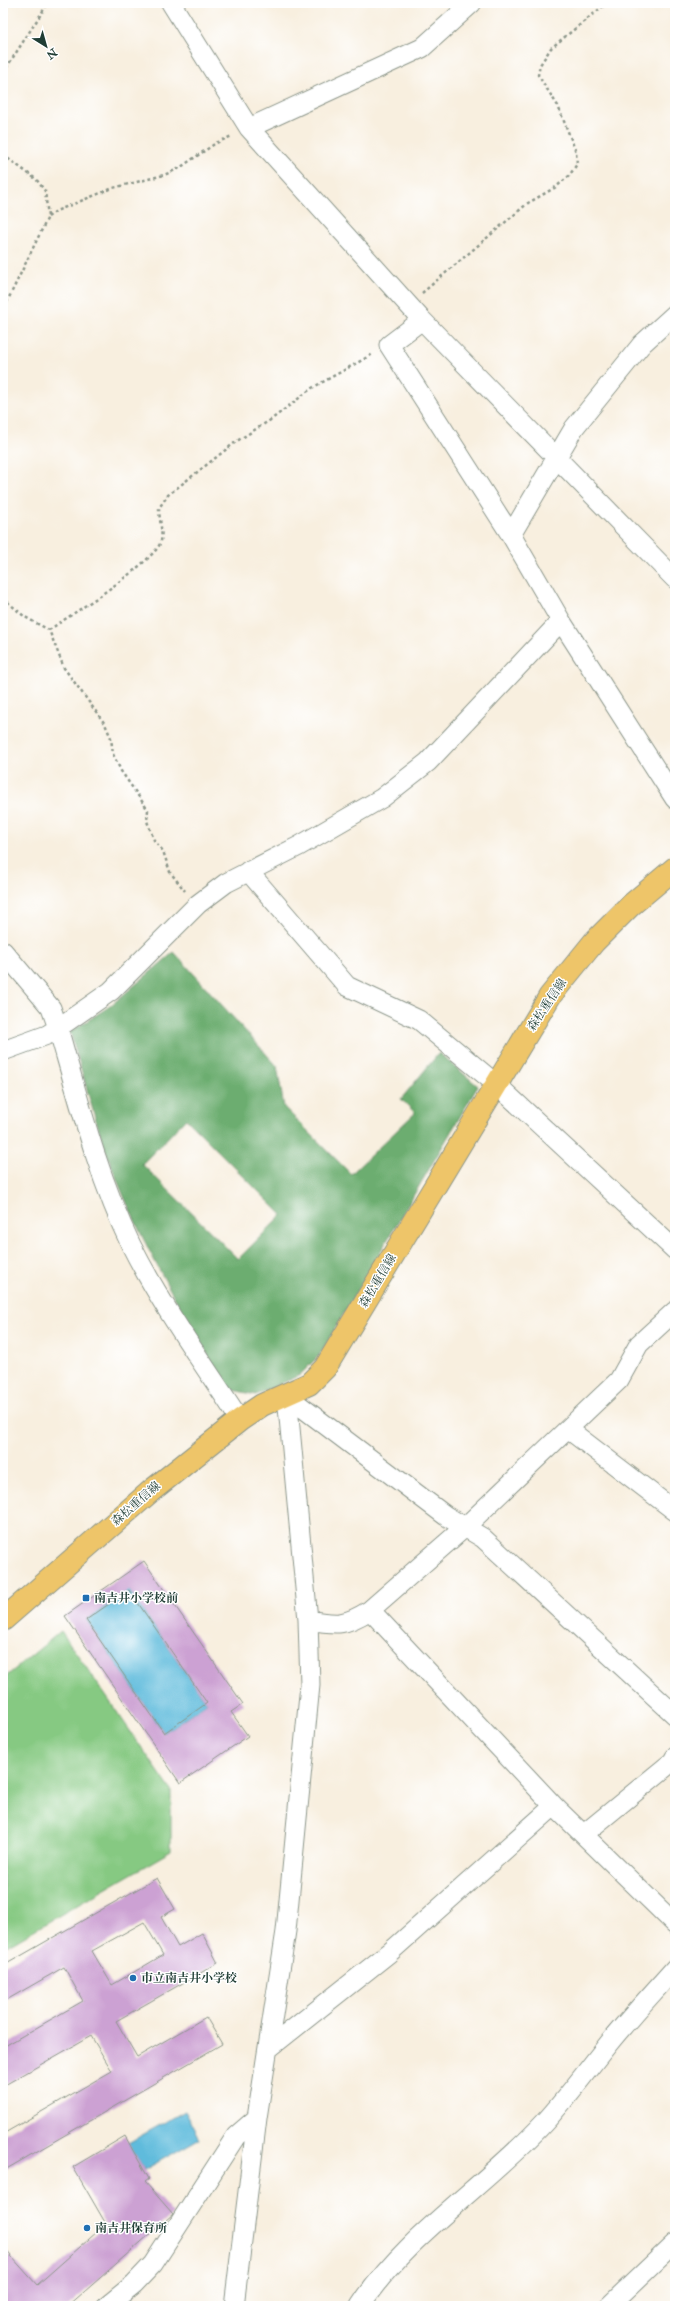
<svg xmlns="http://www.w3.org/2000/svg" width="678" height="2309" viewBox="0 0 678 2309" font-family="'IM FELL Double Pica','Noto Serif JP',serif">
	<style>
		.green { fill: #86c982; stroke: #52835b }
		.forest { fill: #6cad70; stroke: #467552; fill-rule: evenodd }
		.water { fill: #5ebbdc; stroke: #3e7c88 }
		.building { fill: #cca1d3; fill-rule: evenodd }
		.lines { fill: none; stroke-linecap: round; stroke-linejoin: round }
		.minor-casing { stroke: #8c968a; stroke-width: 21 }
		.major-casing { stroke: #8c968a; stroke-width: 24 }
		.path { stroke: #8c968a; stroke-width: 2.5; stroke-dasharray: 3 3; stroke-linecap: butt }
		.minor { stroke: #fff; stroke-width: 19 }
		.major { stroke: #eec569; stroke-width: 22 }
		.poi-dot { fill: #1f6fb2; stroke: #fff; stroke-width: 1.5 }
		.labels { text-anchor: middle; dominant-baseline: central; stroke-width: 3; stroke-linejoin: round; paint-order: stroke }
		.street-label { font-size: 12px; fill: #1f3d34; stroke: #fff }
		.poi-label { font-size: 12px; font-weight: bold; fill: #1f3d34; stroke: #fff; text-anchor: start }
	</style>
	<rect width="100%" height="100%" fill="#fff"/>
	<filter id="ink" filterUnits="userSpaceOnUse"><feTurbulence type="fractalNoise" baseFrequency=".025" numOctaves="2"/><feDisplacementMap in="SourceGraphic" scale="8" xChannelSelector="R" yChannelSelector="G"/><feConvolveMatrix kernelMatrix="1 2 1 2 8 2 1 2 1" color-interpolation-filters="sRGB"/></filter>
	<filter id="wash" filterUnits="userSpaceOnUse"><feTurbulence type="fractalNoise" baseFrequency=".012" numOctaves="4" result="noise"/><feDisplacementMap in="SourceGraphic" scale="16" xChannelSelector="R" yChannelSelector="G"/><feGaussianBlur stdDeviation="0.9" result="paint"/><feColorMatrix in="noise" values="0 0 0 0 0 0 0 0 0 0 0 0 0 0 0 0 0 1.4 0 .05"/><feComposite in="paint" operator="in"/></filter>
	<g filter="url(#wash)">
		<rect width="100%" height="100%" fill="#f8efdf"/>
		<path class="green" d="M61 1631 171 1790V1851L3 1948V1679Z"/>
		<path class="forest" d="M174 952 277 1066 284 1107 351 1174 415 1113 401 1099 439 1053 478 1086 319 1356 300 1375 256 1395 228 1389C185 1317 142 1246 112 1167 95 1124 84 1076 70 1032L110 1006ZM186 1119 282 1215 238 1259 142 1164Z"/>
		<path class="water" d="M129 1590 207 1703 164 1733 86 1620Z
			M185 2111 200 2138 144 2170 128 2143Z"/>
		<g id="blocks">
			<path class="building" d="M144 1561 243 1704 231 1712 248 1736 180 1783 65 1616ZM129 1590 207 1703 164 1733 86 1620Z
				M157 1878 175 1909 161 1917 178 1947 202 1933 218 1963 116 2021 137 2057 206 2017 222 2044 3 2171V2134L112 2071 91 2036 3 2086V2047L83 2001 64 1967 3 2002V1966ZM144 1922 163 1955 112 1985 92 1951Z
				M125 2136 149 2179 145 2182 173 2214 68 2306H3V2247L37 2285 106 2224 73 2167Z"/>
		</g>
	</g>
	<g filter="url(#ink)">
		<use href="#blocks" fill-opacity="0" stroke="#8c968a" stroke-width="1"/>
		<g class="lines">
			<g class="minor-casing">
				<path id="minor" d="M171 3 249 128 422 320 675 579
					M249 128 422 48 472 3
					M422 320 389 345 511 535
					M561 621 675 799
					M248 871 347 986 419 1020 496 1084 675 1250
					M3 951 51 1008 58 1028 111 991 198 904 226 883 299 846 382 798 428 762 561 621 511 535 574 428 642 344 675 314
					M3 1051 47 1035 58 1028C79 1101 98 1177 131 1245 162 1307 203 1363 240 1420
					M287 1396 446 1516 483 1538 675 1715
					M568 1429 675 1511
					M370 1610 554 1806 675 1924
					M308 1620C337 1625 345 1626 370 1610L465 1527 619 1380 639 1344 675 1311
					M584 1834 673 1761 675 1757
					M268 2049 389 1953 554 1806
					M107 2306 134 2284 153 2264 236 2136 257 2118
					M234 2306 257 2118 286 1931 310 1685 308 1620 287 1396
					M360 2306C406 2235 487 2185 544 2123 567 2098 588 2069 609 2043 630 2017 653 1993 675 1968
					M609 2306 675 2243"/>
			</g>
			<g class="major-casing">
				<path id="major" d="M3 1620 151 1491 240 1420 262 1405 309 1384 325 1368 550 996 594 942 631 905 675 868"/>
			</g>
			<path class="path" d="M3 73 48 3
				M3 155 36 179 45 191 48 217 3 310
				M48 217 56 211 113 188 164 175 178 169 216 143 232 136
				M422 293 528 203 556 187 569 176 577 164 576 152 558 106 538 75 540 65 551 48 607 3
				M3 598 25 617 49 630 64 668 105 724 111 738 113 754 121 771 148 810 147 821 154 840 163 851 170 872 185 891
				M49 630C69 616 157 561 161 541 163 532 159 518 159 508L168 495 237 441 272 419 312 388 373 354"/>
			<use href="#minor" class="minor"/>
			<use href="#major" class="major"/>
		</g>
	</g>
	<g class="poi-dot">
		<rect x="82" y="1594" width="8" height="8" rx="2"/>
		<circle cx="133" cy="1978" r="4"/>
		<circle cx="87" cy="2228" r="4"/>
	</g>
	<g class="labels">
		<g class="street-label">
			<text transform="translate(547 1005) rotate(-56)">森松重信線</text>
			<text transform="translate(378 1281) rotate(-59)">森松重信線</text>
			<text transform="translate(136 1504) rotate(-41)">森松重信線</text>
		</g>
		<g class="poi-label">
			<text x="94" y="1598">南吉井小学校前</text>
			<text x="141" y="1978">市立南吉井小学校</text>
			<text x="95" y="2228">南吉井保育所</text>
		</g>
	</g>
	<rect width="678" height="2309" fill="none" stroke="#fff" stroke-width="16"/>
	<g transform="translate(46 46) rotate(143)" stroke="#ffffff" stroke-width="3" paint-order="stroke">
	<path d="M0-3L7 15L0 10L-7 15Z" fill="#1f3d34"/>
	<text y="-6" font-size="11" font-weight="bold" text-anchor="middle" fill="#1f3d34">N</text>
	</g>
</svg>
